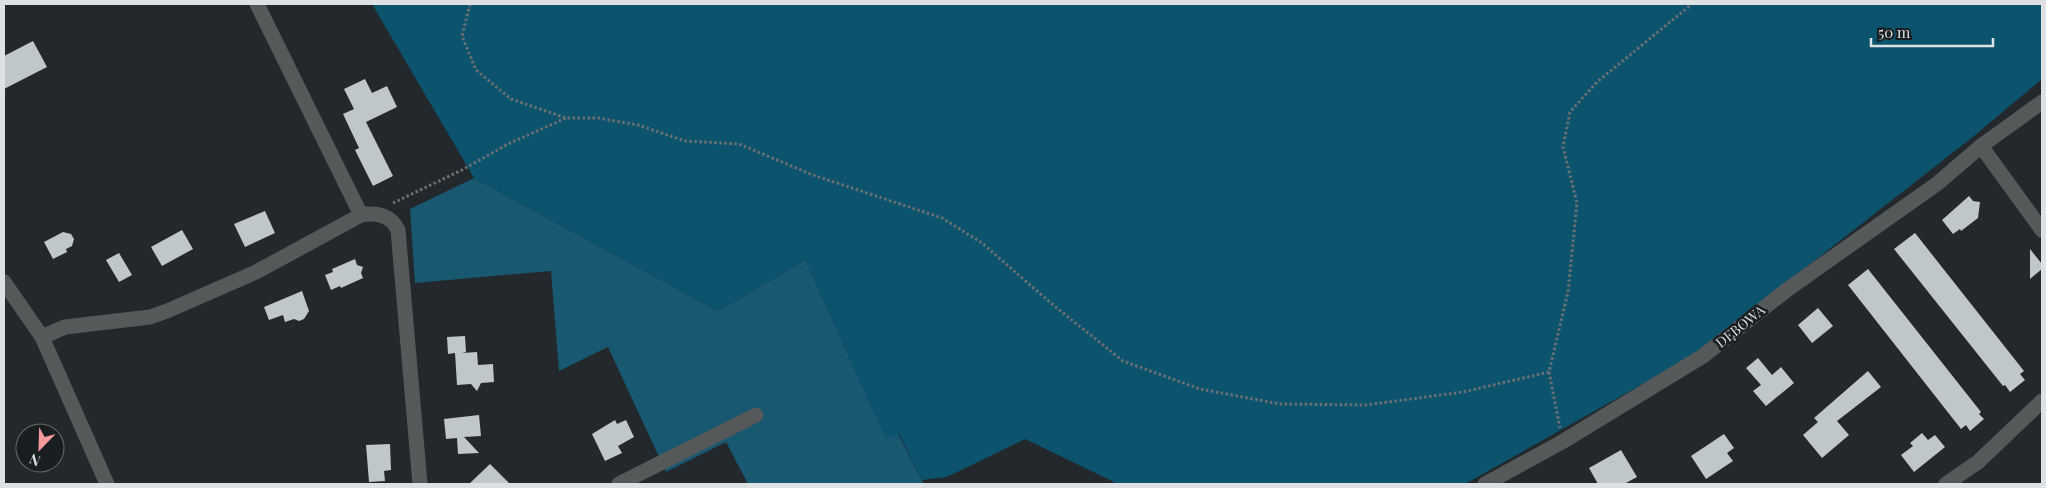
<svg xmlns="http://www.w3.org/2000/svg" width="2046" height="488" viewBox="0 0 2046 488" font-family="'Playfair Display',serif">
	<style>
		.green { fill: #185871 }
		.forest { fill: #0c536d }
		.building { fill: #c0c7cb }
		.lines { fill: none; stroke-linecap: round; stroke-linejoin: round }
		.path { stroke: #6b7072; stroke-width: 3; stroke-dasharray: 2.5 2.5; stroke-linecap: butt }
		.minor { stroke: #56595a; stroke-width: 15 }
		.labels { text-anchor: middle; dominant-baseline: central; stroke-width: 5; stroke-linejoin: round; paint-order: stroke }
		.street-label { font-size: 14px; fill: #dee1e3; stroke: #191e21 }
	</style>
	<rect width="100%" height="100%" fill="#22282b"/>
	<path class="green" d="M474 178 718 311 797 265 805 259 886 438 898 434 924 484H748L726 442 666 472 608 347 559 371 551 271 415 283 410 209Z"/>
	<path class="forest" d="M372 4H2042V79L1974 136 1694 355 1465 484H1118L1025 439 947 477 922 480 899 434 886 439 805 259 797 265 718 311 474 178Z"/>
	<path class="building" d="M33 41 47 67 4 89V56Z
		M365 79 372 93 387 86 397 107 366 122 393 176 373 186 355 150 359 148 343 114 354 109 344 89Z
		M1969 196 1973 201 1980 202 1978 218 1961 231 1960 229 1953 234 1942 220Z
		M265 211 275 233 245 247 234 224Z
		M182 230 193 249 162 266 151 247Z
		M63 232 71 234 74 239 72 246 66 249 67 252 53 259 44 242Z
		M1915 233 2024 371 2020 374 2025 380 2010 392 2005 385 2003 386 1894 249Z
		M2030 249 2042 264V269L2030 279Z
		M119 253 132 275 119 282 106 260Z
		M355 259 357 265 363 267 361 273 363 278 341 288 340 286 331 290 325 275 333 272 332 269Z
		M1868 269 1981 412 1979 414 1984 419 1970 431 1966 425 1961 429 1848 285Z
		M302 291 309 311 304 319 299 321 294 319 285 322 283 315 269 320 264 307Z
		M1818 308 1833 326 1812 343 1798 325Z
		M465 336 466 352 462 353 477 352 478 365 493 364 494 382 481 383 477 391 471 384 457 385 455 353 448 354 447 337Z
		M1758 358 1772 375 1781 367 1794 383 1766 406 1753 391 1761 385 1746 368Z
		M1868 371 1881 387 1837 421 1849 435 1822 458 1803 435 1818 422 1814 418Z
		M479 415 481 436 464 437 479 453 458 454 457 438 446 439 444 419Z
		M615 420 617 424 626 420 634 437 618 446 622 453 605 461 592 434Z
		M1922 433 1928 440 1935 435 1945 447 1914 472 1901 455 1913 446 1910 443Z
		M1724 434 1734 448 1727 453 1733 461 1706 479 1691 456Z
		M390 444 391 470 384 471 385 481 369 482 366 445Z
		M1621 450 1637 477 1624 484H1598L1589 468Z
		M490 464 510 484H469Z"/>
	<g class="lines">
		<path class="path" d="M470 4 462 36 476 70 511 99 566 118H598L638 125 685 141 739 144 813 175 942 218 982 243 1052 304 1123 361 1200 389 1280 404 1366 405 1463 392 1549 372 1568 292 1577 203 1563 147 1570 112 1597 82 1692 4
			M393 203 462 170 508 144 566 118
			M1549 372 1560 428"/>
		<path class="minor" d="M257 4 361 215
			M1981 146 2042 230
			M4 282 42 337 107 484
			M42 337 65 327 150 317 167 311 256 272 361 215C376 212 391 215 398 230L420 484
			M619 484 756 415
			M1485 484 1562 442 1703 356 1788 289 1938 183 1981 146 2042 102
			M1946 484 1978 462 2042 401"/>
	</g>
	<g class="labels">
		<g class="street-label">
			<text transform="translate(1740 326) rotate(-39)">DĘBOWA</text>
		</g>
	</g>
	<rect width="2046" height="488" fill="none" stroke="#dee1e3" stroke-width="10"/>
	<g transform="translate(40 448) rotate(203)"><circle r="24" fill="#191e21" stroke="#686c6f"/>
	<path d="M0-4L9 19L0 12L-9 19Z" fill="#f59b9c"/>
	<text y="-8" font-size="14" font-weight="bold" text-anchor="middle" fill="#dee1e3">N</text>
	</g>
	<path d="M1871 38v8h122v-8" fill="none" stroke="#dee1e3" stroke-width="2.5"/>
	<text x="1878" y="38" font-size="15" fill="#dee1e3" stroke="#191e21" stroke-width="4" paint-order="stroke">50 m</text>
</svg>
